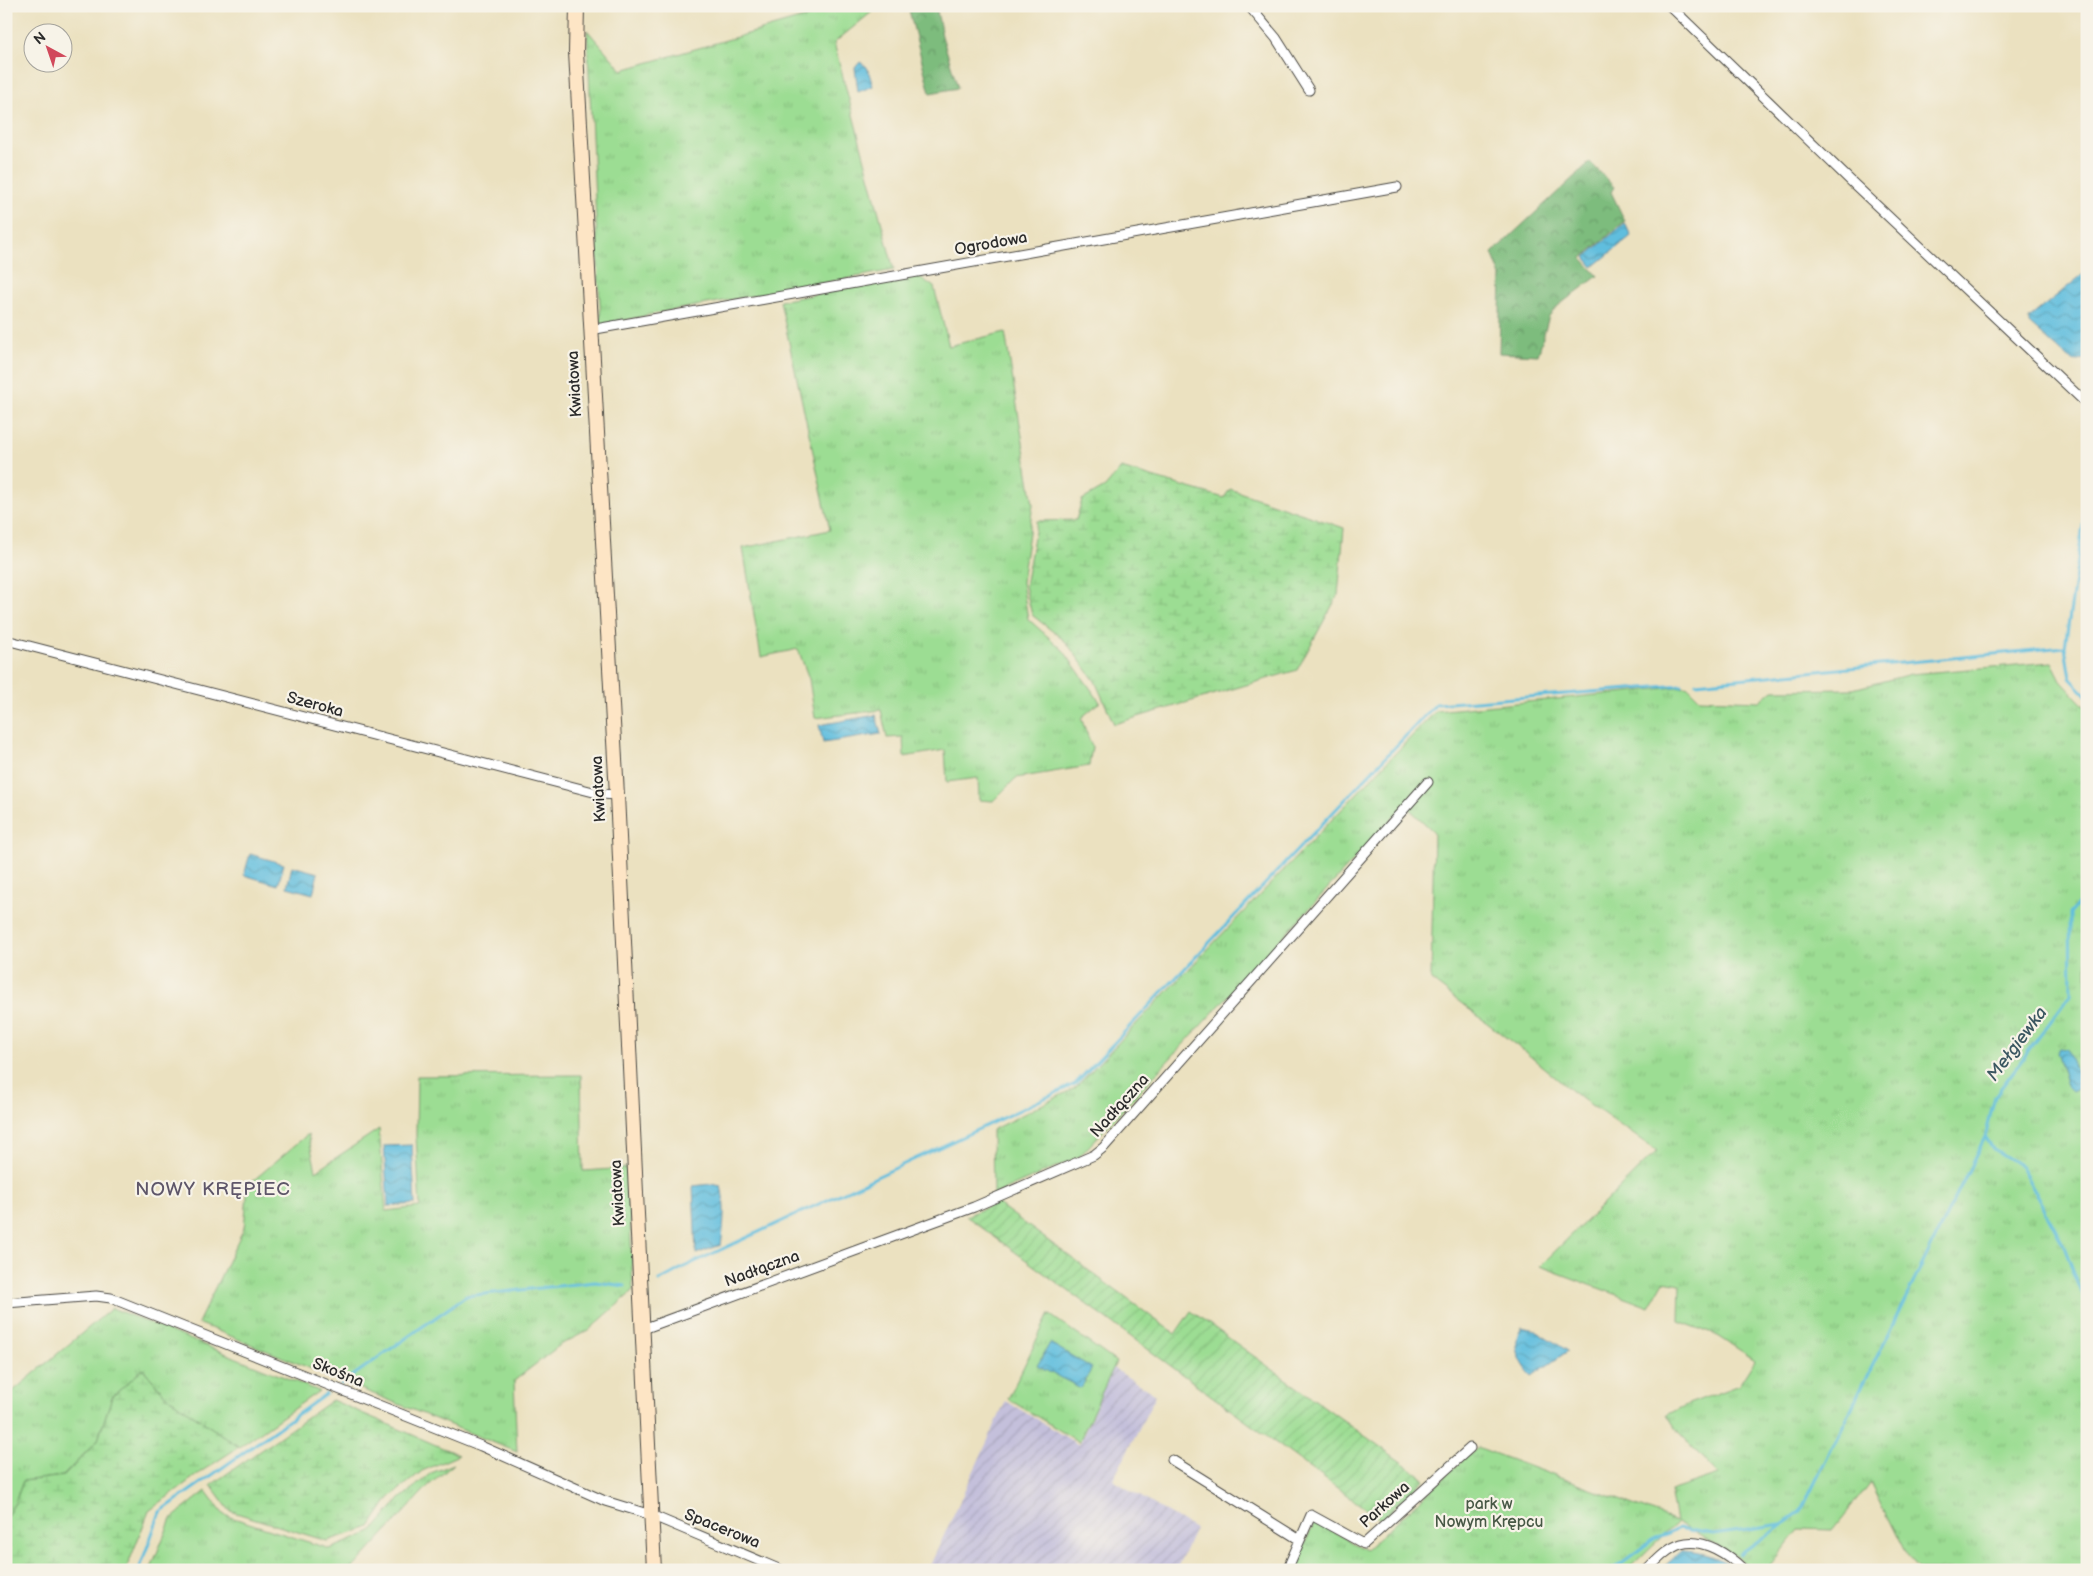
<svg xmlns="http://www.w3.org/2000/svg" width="2093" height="1576" viewBox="0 0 2093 1576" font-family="'Balsamiq Sans',sans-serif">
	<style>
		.industrial { fill: url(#industrial-furrows) }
		.grass { fill: url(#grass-tufts); stroke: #64845f }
		.forest { fill: url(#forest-crowns); stroke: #547454 }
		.wetland { fill: url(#wetland-marsh); stroke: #64845f }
		.garden { fill: url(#garden-furrows); stroke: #64845f }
		.water { fill: url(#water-waves); stroke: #467484 }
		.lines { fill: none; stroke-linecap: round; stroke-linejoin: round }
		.stream { stroke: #60bede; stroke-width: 3 }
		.street-casing { stroke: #484641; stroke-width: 11 }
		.secondary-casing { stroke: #484641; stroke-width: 16 }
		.street { stroke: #fff; stroke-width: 9 }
		.secondary { stroke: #fde5c5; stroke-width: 14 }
		.labels { text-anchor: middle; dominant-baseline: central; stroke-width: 4.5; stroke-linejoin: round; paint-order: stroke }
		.street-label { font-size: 16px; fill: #2b2b2b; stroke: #f7f3e8 }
		.park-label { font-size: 16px; fill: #475845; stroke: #f7f3e8 }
		.water-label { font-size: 18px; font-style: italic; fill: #3b5761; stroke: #f7f3e8 }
		.quarter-label { font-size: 19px; letter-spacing: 1px; fill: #5e5669; stroke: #f7f3e8 }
	</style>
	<defs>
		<pattern id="industrial-furrows" width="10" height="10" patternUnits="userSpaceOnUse" patternTransform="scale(1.25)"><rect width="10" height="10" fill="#c4c0db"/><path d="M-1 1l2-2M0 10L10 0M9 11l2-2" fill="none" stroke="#a9a5bc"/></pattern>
		<pattern id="grass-tufts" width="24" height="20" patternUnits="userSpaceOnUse" patternTransform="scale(1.25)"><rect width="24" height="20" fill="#9cdd93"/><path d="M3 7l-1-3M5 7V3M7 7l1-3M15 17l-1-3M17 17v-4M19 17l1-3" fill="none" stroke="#87be7f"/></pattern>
		<pattern id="forest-crowns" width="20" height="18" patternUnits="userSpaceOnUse" patternTransform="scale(1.25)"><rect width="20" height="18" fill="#7dbc7d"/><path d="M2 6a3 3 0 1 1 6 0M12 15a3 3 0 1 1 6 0" fill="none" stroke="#679967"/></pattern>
		<pattern id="wetland-marsh" width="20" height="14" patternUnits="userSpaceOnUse" patternTransform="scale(1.25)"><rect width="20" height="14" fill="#9cdd93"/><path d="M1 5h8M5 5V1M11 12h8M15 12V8" fill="none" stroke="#87be7f"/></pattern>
		<pattern id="garden-furrows" width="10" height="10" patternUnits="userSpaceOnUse" patternTransform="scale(1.25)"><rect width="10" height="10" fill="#9cdd93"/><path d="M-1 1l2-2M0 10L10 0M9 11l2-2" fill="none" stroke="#87be7f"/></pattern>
		<pattern id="water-waves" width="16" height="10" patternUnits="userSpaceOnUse" patternTransform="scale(1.25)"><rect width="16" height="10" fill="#60bede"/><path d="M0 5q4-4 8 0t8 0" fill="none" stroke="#4f9bb4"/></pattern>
	</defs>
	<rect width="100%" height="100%" fill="#f7f3e8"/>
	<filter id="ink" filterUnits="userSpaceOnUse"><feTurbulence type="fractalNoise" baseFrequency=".02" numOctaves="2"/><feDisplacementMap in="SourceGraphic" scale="10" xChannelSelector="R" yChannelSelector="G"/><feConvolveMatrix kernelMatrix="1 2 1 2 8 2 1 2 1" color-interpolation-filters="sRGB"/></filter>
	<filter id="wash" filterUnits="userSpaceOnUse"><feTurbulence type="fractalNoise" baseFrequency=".0096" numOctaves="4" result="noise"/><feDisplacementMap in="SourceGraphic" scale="20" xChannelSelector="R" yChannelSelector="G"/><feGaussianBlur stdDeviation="1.12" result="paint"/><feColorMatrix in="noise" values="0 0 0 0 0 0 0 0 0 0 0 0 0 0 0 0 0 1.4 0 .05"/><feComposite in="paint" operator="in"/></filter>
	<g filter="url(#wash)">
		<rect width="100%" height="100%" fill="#ebe1c0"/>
		<path class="industrial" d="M1113 1368 1156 1395 1113 1480 1195 1529 1176 1570H928L1006 1401 1079 1445Z"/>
		<path class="grass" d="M845 6H873V11L834 43 894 270 652 314 601 326 587 30 622 70Z
			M917 275 934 287 949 346 1005 332 1033 504 1022 582 1028 619 1063 650 1100 702 1081 718 1092 747 1089 766 1016 778 993 801 979 800 978 778 947 782 945 750 904 757 903 737 887 738 881 710 815 718 809 679 798 649 761 657 743 548 830 530 780 301Z
			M2052 662 2062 682 2087 709V1570H1920L1908 1557 1871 1482 1833 1530 1799 1529 1766 1570H1754L1733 1554 1677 1522 1627 1570H1293L1315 1521 1366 1550 1477 1447 1676 1521 1670 1491 1718 1475 1675 1428 1667 1415 1686 1405 1739 1385 1755 1360 1718 1336 1679 1321 1680 1284 1664 1281 1649 1307 1540 1266 1657 1151 1574 1093 1525 1052 1431 980 1434 832 1405 805 1079 1157 993 1195 992 1130 1075 1088 1436 711 1687 686 1700 699 1760 701 1773 690 1853 689 1911 674Z
			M581 1075 583 1171 628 1168 633 1291 589 1330 560 1345 514 1381 517 1452 198 1323 244 1228 248 1185 308 1134 316 1171 379 1129 386 1211 420 1207 416 1135 417 1076Z
			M112 1308 319 1391 239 1447 166 1396 143 1369 112 1397 98 1440 63 1476 23 1481 15 1503 6 1517V1479L10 1472 6 1468V1397Z
			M1049 1314 1116 1362 1079 1442 1008 1399Z
			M454 1464 428 1486 351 1570H150L171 1519 206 1491 224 1515 330 1549 372 1532 400 1499 431 1473Z"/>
		<path class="forest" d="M908 6H936L942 36 958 88 930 93Z
			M1590 162 1614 187 1611 192 1625 221 1582 258 1598 276 1559 305 1549 316 1538 355 1499 353 1501 276 1492 253Z"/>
		<path class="wetland" d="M1121 468 1224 498 1230 489 1344 528 1338 595 1297 670 1114 724 1095 681 1066 642 1032 615 1025 586 1037 521 1076 520 1082 500 1105 487Z
			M143 1369 166 1396 239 1447 202 1471 149 1511 126 1570H6V1517L15 1503 23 1481 64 1476 98 1440 112 1397Z
			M332 1400 459 1455 422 1471 389 1498 370 1527 327 1541 230 1511 211 1485Z"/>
		<path class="garden" d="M997 1203 1175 1334 1191 1311 1425 1479 1381 1520 966 1216Z"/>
		<path class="water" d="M860 62 867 67 873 86 858 92 855 68Z
			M1625 223 1631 236 1593 267 1585 257Z
			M2087 271V358L2075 362 2067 357 2029 323V318Z
			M876 715 881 734 823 743 819 725Z
			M250 854 284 864 278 885 244 875Z
			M292 866 318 873 313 894 287 887Z
			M2060 1048 2067 1049 2081 1083V1088L2073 1092 2067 1086 2057 1052Z
			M412 1145 415 1204 388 1206 384 1146Z
			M711 1184 721 1186C726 1205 724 1226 721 1245L696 1254 693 1186Z
			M1522 1327 1535 1330 1568 1351 1532 1376C1521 1365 1510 1342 1522 1327Z
			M1050 1343 1092 1368 1081 1388 1037 1366Z
			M1682 1551C1701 1552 1721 1556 1735 1570H1660Z"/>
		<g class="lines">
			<path class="stream" d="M2087 499 2065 647 2070 678 2087 696
				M1696 683 2065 647
				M2087 894 2070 914 2071 994 1995 1096 1985 1137 1992 1148 2021 1166 2063 1244 2087 1306
				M659 1281 684 1267 1075 1084 1436 704 1682 685
				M341 1384 466 1296 595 1282 625 1286
				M1740 1555 1801 1511 1985 1137
				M139 1570 160 1512 326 1394
				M1612 1570 1655 1538 1667 1535 1678 1528 1713 1534 1782 1524"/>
		</g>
	</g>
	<g filter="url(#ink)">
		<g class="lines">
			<g class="street-casing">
				<path id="street" d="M1249 6 1276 38 1309 90
					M1670 6 1855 185 2087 404
					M590 330 1397 187
					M6 640 601 794 617 795
					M6 1303 96 1296 111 1298 481 1446 605 1501 651 1515 781 1570
					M643 1329 974 1207 1094 1155 1104 1147 1428 782
					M1172 1460 1300 1540
					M1287 1570 1311 1515 1364 1544 1470 1448
					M1647 1570C1657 1560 1668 1548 1681 1544 1703 1537 1729 1555 1744 1570"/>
			</g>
			<g class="secondary-casing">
				<path id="secondary" d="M577 6 576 52 617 795 654 1570"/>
			</g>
			<use href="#street" class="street"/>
			<use href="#secondary" class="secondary"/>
		</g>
	</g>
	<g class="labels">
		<g class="street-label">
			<text transform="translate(991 244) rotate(-10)">Ogrodowa</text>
			<text transform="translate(575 384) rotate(-93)">Kwiatowa</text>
			<text transform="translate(315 705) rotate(15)">Szeroka</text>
			<text transform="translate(599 789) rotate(-93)">Kwiatowa</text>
			<text transform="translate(1120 1106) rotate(-48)">Nadłączna</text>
			<text transform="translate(618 1193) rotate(-93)">Kwiatowa</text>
			<text transform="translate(762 1269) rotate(-20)">Nadłączna</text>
			<text transform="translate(338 1373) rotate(22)">Skośna</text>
			<text transform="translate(1385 1505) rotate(-42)">Parkowa</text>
			<text transform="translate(722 1529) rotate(22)">Spacerowa</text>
		</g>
		<g class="park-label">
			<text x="1489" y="1504">park w<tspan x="1489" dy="18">Nowym Krępcu</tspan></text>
		</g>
		<g class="water-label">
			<text transform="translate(2017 1044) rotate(-53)">Mełgiewka</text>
		</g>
		<g class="quarter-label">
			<text x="213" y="1189">NOWY KRĘPIEC</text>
		</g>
	</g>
	<rect width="2093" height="1576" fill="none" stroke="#f7f3e8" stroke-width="25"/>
	<g transform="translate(48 48) rotate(320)"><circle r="24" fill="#f7f3e8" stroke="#a5a39c"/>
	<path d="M0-4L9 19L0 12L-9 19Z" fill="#d1495b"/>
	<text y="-8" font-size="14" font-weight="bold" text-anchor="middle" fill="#2b2b2b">N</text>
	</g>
</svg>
